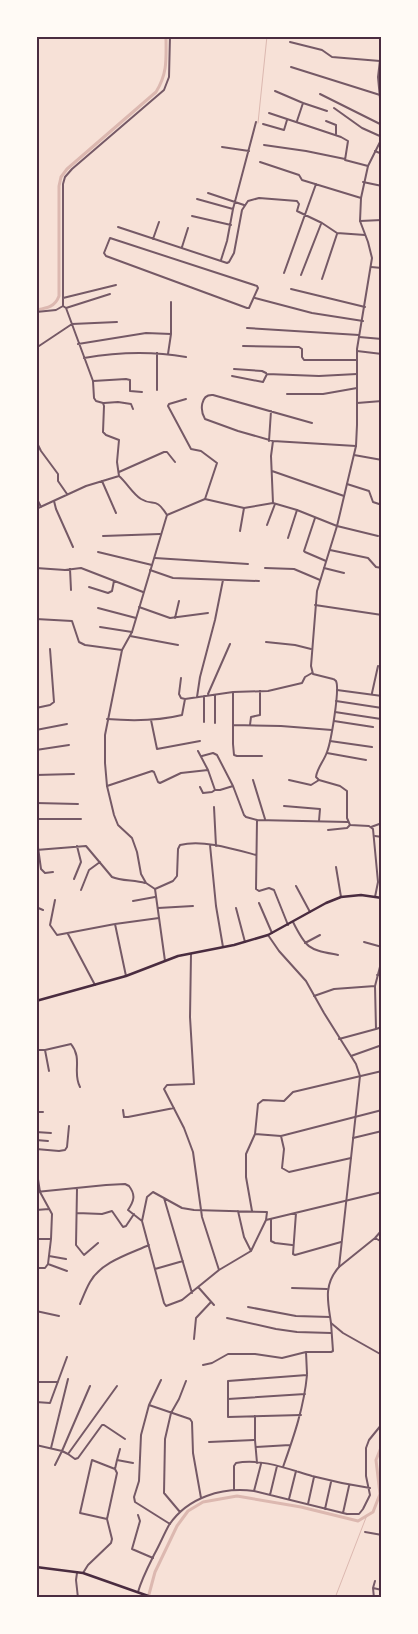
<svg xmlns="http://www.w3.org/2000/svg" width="418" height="1634" viewBox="0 0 418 1634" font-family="'Zilla Slab',serif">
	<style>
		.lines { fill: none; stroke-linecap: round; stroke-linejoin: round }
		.stream { stroke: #dcb8b0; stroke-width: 1 }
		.canal { stroke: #dcb8b0; stroke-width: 3 }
		.minor { stroke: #755966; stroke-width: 2 }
		.tertiary { stroke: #755966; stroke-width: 2 }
		.primary { stroke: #4a2c40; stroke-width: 2.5 }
		.neatline { fill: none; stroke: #4a2c40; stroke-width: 2 }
	</style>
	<rect width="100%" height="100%" fill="#f7e1d7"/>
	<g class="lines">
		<path class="stream" d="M258 123 267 36
			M335 1598 367 1515"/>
		<path class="canal" d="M36 310C47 308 55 307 59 296V186L61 177 67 169 156 92C168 73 166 58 166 36
			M148 1598 155 1572 177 1526 188 1511 203 1502 237 1496 301 1507 358 1521 373 1512 380 1494 376 1460 382 1445"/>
		<path class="minor" d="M290 42 322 50 332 57 380 61
			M291 67 380 95
			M275 91 303 103 297 121
			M320 94 382 125
			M303 103 327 111
			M334 108 362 128 382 137
			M269 113 341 137 348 141 345 160 368 166
			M326 121 336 125V134
			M263 124 284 130 287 120
			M264 145 306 151 345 159
			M222 147 249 151
			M375 151 382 154
			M260 162 299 175 302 180 361 198
			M363 182 382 186
			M208 193 244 205
			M197 199 233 209
			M192 216 231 225
			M360 221 382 220
			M118 227 227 263 229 262 234 253 242 210 248 201 259 198 297 201 299 204 297 211 299 212 322 223 337 233 365 235
			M110 238 257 286 258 288 249 308H247L106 256 104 253Z
			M153 239 159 222
			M182 247 188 228
			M221 260 227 241 233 209 256 122
			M371 267 382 268
			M284 273 316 184
			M301 275 321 224
			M322 279 337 234
			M291 289 365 307
			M63 298 116 285
			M255 298 312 313 363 321
			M66 308 110 294
			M36 312 56 310 63 306
			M247 328 359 335
			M359 337 382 339
			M78 344 146 333 171 334
			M243 346 299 347 302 349V357L304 360H357
			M36 348 72 324 117 322
			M357 351 382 354
			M168 354 171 334V302
			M84 358C118 352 152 351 186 357
			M234 369 262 371 266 373
			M232 376 263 382 267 374 319 376 357 374
			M93 381 126 379 130 380V391L142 392
			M157 390V353
			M287 394H323L357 388
			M186 399 169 404 168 406 191 449 201 451 217 463 205 499
			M104 403 118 402 131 404 133 409
			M357 403 382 401
			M312 423 213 395C200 394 200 411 205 419L238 431 273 441 356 446
			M36 441 41 451 58 474V481L67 494
			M269 441 271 411
			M273 441 271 456 273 503
			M354 455 382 460
			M272 471 344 496
			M119 472 164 452H167L175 462
			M119 476 117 462 119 440 106 435 103 432 104 406 103 403 96 401 94 398 93 381 66 308 63 306V184L65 177 72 169 164 90 169 77 170 36
			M102 481 116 513
			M347 484 369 491 373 502 382 505
			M36 497 41 507
			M54 501 56 509 73 547
			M36 509 86 486 119 476C127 483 133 494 141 499 154 507 155 496 167 515
			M315 518 304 551 305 552 326 561
			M267 525 275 504
			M337 526 378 536
			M240 531 244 508
			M103 536 160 534
			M288 538 297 510
			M330 550 368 558 376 567 382 568
			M98 552 152 565
			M155 558 248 564
			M36 568 65 570 81 568 143 592
			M265 568 294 569 320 580
			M324 568 344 573
			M70 569 71 590
			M150 570 173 578 259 581
			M89 587 108 593 112 591 114 581
			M315 605 382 615
			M139 607 170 618 208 613
			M98 608 136 618
			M175 618 179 601
			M36 619 72 621 79 642 85 645 122 650
			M100 627 132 632
			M130 636 178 645
			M266 642 295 645 311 649
			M181 678 179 694 181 698 185 699
			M337 690 382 696
			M233 693V744L234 755 237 756H262
			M372 693 378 666
			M208 694 230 644
			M215 695V723
			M204 696V722
			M197 697 200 677 215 620 223 580
			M336 701 382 708
			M36 708 50 705 54 702 50 649
			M335 712 381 719
			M107 719C132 721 158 721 182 715L185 699 233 692 268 691 302 683 305 677 312 673
			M151 720 157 749 200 741
			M334 721 373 727
			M233 725 281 726 332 730
			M250 725 251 717 260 715V691
			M36 730 67 724
			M330 741 372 747
			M36 750 69 745
			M327 753 366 760
			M202 756 213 753 217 755 233 786 244 815 246 817 257 820
			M208 770 215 790H220L233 786
			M36 775 74 774
			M253 780 265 819
			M289 780 311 785 319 780
			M107 786 152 771 154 772 158 782 160 783 181 773 208 770 198 751
			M200 787 203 793 212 792 215 790
			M36 803 78 804
			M284 806 320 809 319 821
			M214 807 216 846
			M36 819H81
			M371 827 382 823
			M328 830 347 828 350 825
			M36 833 41 869 45 873 53 872
			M375 836 382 837
			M210 845 216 906 223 947
			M36 850 86 846 112 877C121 881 135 880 145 883
			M336 867 341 897
			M74 879 81 862 77 846
			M296 886 310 912
			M155 889 173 881 177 876 178 849 180 845C202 839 234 849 256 855
			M81 890 89 870 100 862
			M55 900 50 925 57 935 115 924 159 918
			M133 901 155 897
			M259 903 272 933
			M36 907 43 910
			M158 908 193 906
			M236 908 245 942
			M293 922C307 950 309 949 338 955
			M115 924 126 976
			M288 925 274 890 269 888 259 891 256 889 257 820 348 822
			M68 934 95 985
			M364 942 382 947
			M305 943 320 935
			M191 954 190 1017 194 1084 167 1085 164 1089 184 1128 193 1152 202 1217 219 1270
			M377 975H382
			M314 996 334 989 375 986
			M376 1029 382 1027
			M339 1039 376 1029 375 986 382 959
			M36 1050H45L71 1044C83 1059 72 1072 80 1087
			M45 1050 49 1071
			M351 1056 382 1045
			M123 1110 124 1117H128L174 1108
			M36 1112H43
			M36 1132 51 1133
			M255 1134 281 1136 382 1110
			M281 1136 284 1149 282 1168 289 1172 351 1158
			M353 1138 382 1131
			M36 1140 48 1141
			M36 1149 59 1151 65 1150 67 1147 69 1126
			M77 1189 76 1245 84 1255 98 1243
			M36 1192 106 1185 125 1184 129 1186C136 1195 134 1201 128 1210L142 1221
			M153 1192 182 1208 194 1210 267 1212 266 1220 251 1251 219 1270 182 1300 166 1306 164 1303 142 1221 147 1197Z
			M164 1198 192 1293
			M36 1210 49 1209
			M238 1211 244 1237 251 1251
			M252 1211 246 1177V1154L255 1134 258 1104 263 1100 284 1101 293 1092 382 1071
			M77 1213 102 1214 112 1211 123 1227 126 1226 134 1214
			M296 1213 293 1254 295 1255 341 1242
			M271 1219V1241L275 1243 292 1245
			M266 1220 382 1192
			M375 1238 382 1242
			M36 1239H51
			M49 1256 66 1259
			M48 1264 67 1271
			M339 1267 375 1238 382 1230
			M36 1268H45L48 1264 51 1239 52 1214 40 1192 37 1173
			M155 1269 183 1261
			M199 1288 214 1305
			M292 1288 327 1289
			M80 1304C83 1297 86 1289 90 1282 101 1262 129 1254 149 1245
			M248 1307 296 1316 330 1317
			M36 1311 59 1316
			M227 1318 276 1329 297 1332 331 1333
			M194 1339 196 1318 211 1302
			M306 1352H331L333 1351 331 1323
			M203 1365 212 1363 228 1354H255L282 1358 306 1352 307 1374
			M161 1380 149 1405 141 1435 139 1481 134 1497 135 1502 170 1524
			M36 1382H58
			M228 1399 305 1394
			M36 1402 50 1403 67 1357
			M149 1405 190 1419 192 1422 193 1453 201 1498
			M255 1416V1440L257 1463
			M209 1442 254 1440
			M36 1445 62 1451 68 1454 117 1386
			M256 1447 290 1445
			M51 1448 68 1379
			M68 1454 75 1459 78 1458 102 1425H104L125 1439
			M117 1460 120 1449
			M55 1465 62 1451 90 1386
			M283 1467C294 1436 304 1407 307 1375L228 1381V1417L301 1415
			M115 1469 117 1460 133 1463
			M234 1490V1466L236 1463C261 1458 288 1469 312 1476 331 1481 350 1485 370 1488
			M254 1491 261 1464
			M270 1495 277 1466
			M289 1499 296 1471
			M308 1504 314 1477
			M325 1509 331 1482
			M180 1512 164 1493 165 1439 171 1413 179 1399 186 1381
			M343 1513 349 1486
			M138 1515 140 1521 132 1549 153 1558
			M365 1532 382 1535
			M36 1551 38 1567
			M77 1573 76 1580 78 1598
			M83 1573 88 1565 111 1543 112 1539 107 1519 117 1473 115 1469 92 1460 80 1513 107 1519
			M373 1588 382 1590
			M138 1592C142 1578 149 1565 155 1553 160 1544 164 1534 169 1525 188 1497 222 1487 254 1491L347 1514H359L363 1509 370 1495 366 1476V1448L369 1440 382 1424
			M374 1598 373 1588 375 1581"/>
		<path class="tertiary" d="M382 43 378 77 382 120
			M375 897 378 882 373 829 369 826 350 825 347 818V791L340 786 319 780 316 777C317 768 324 761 327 752 331 742 340 689 336 681 335 680 334 679 333 679L313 674 311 666 317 591 337 526 356 446 357 425V349L372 258 368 242 360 221 361 198 368 166 382 138
			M268 935 279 951 306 981 324 1013 356 1064 360 1076 339 1267C323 1285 328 1302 331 1323L343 1333 382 1355
			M165 961 155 889 146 883 141 874 137 852 132 838 118 825 114 815 107 786 105 763V735L122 650 132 632 167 515 205 499 244 508 273 503 297 510 337 526"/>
		<path class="primary" d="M36 1001 126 976 178 956 234 945 268 935 326 903 341 897 361 895 382 898
			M36 1567 83 1573 154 1598"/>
	</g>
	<rect width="418" height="1634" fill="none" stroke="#fffaf5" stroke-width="75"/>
	<rect x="38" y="38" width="342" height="1558" class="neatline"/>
</svg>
